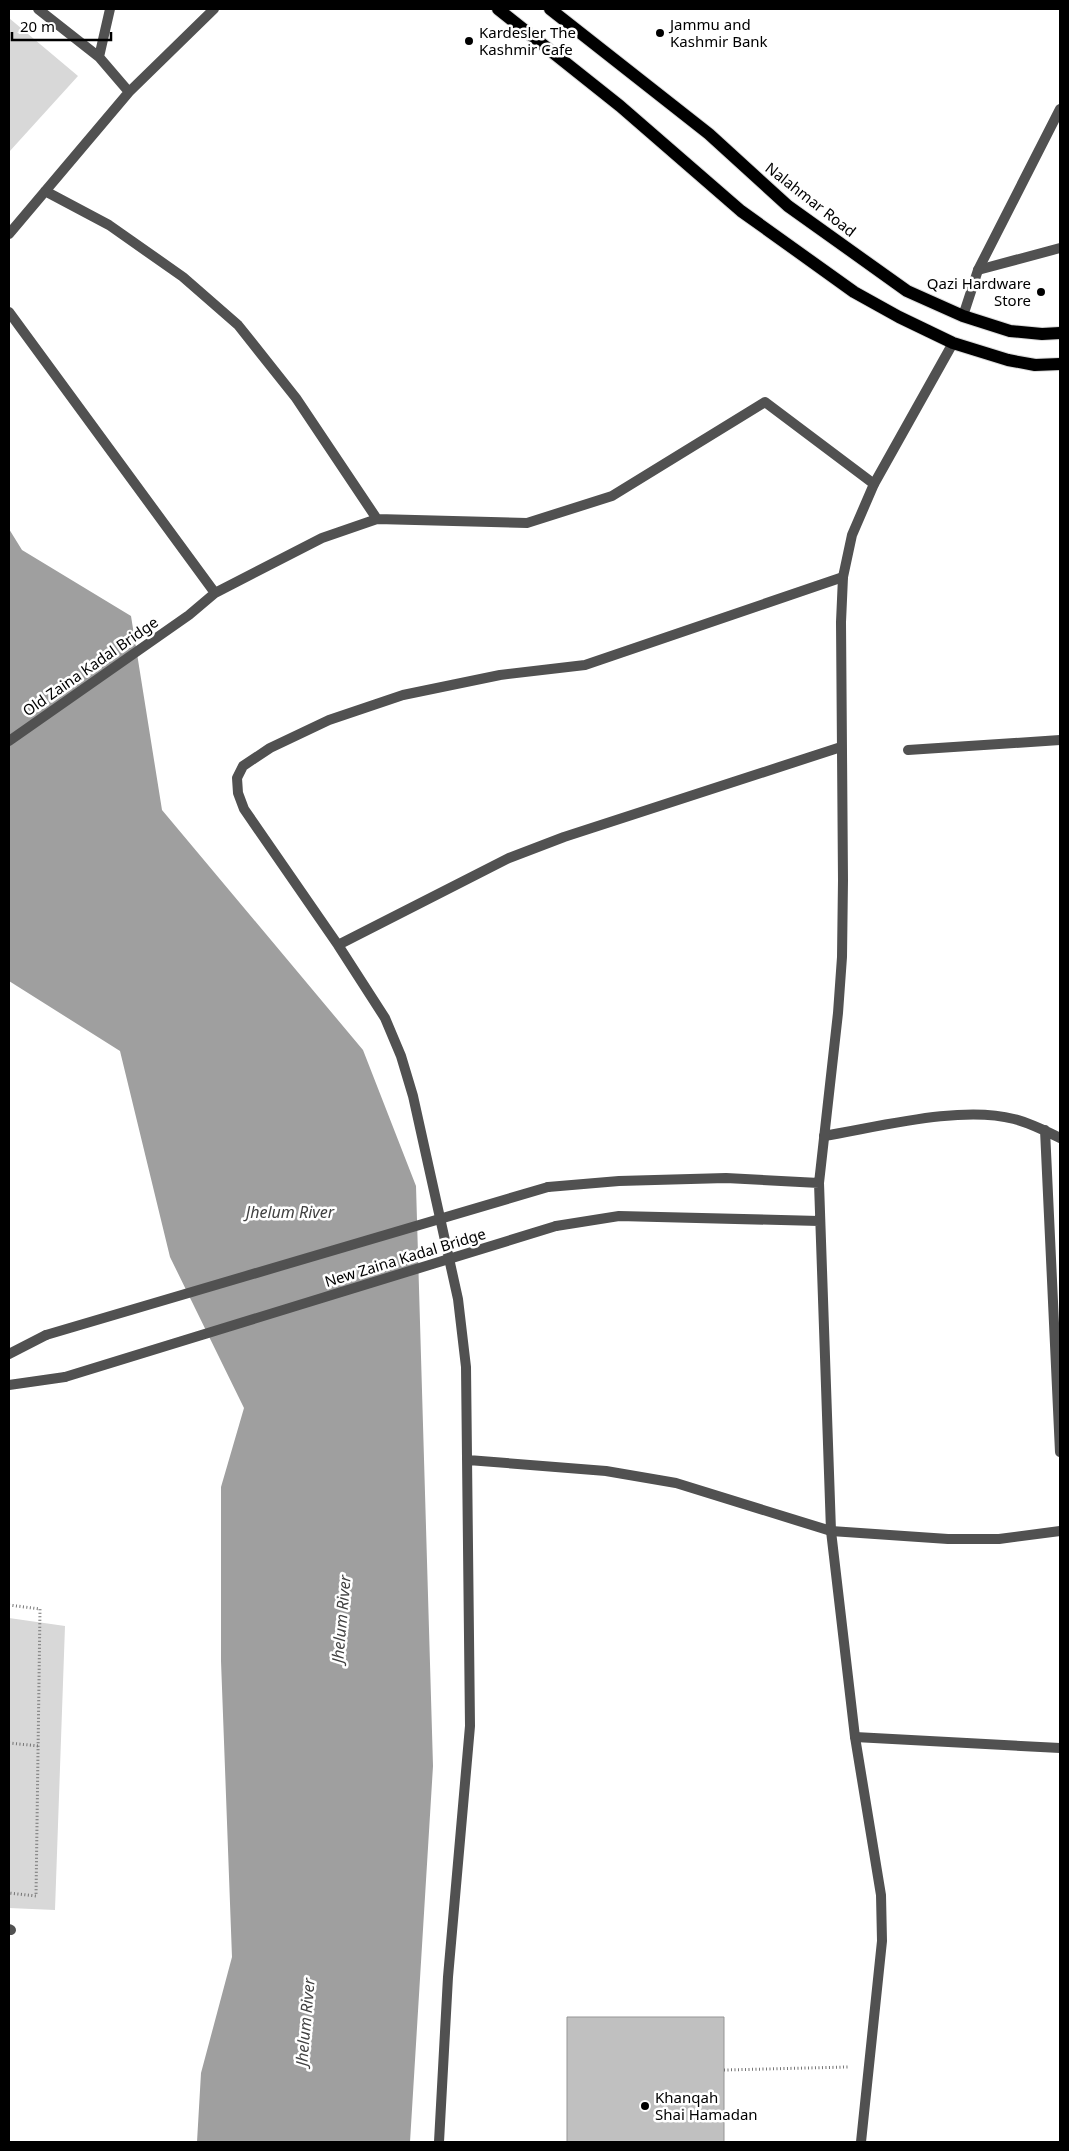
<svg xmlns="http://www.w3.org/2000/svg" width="1069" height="2151" viewBox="0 0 1069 2151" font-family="'Noto Sans',sans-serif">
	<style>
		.green { fill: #d8d8d8 }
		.water { fill: #9f9f9f }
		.building { fill: #c0c0c0; stroke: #959595 }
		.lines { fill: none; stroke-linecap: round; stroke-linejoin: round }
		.primary-casing { stroke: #dbdbdb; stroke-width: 14 }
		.path { stroke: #737373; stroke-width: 3; stroke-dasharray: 1 2.5; stroke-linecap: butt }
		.service { stroke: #515151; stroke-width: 10 }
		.minor { stroke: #515151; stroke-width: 10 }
		.tertiary { stroke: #515151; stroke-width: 10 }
		.primary { stroke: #000; stroke-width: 12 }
		.tertiary-bridge { stroke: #515151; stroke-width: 10 }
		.poi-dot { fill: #000; stroke: #fff; stroke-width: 2 }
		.labels { text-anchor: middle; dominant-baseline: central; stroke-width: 5; stroke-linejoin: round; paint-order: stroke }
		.poi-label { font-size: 15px; fill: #000; stroke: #fff; text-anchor: start }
		.street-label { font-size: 15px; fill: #000; stroke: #fff }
		.water-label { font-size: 16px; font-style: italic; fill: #404040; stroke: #fff }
	</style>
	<rect width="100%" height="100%" fill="#fff"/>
	<path class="green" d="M9 18 78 76 9 152Z
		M9 1618 65 1626 55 1910 9 1908Z"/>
	<path class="water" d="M9 529 22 550 131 616 162 810 363 1050 416 1186 433 1766 410 2142H197L201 2073 232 1957 221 1661V1487L244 1408 170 1257 120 1051 9 981Z"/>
	<path class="building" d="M567 2017H724V2142H567Z"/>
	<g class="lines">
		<g class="primary-casing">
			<path id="primary" d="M498 9 620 106 741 211 854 292 899 317 953 343 1008 360 1035 365 1060 364
				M550 9 709 134 788 206 907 291 963 316 1010 331 1042 334 1060 333"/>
		</g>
		<path class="path" d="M9 1605 40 1609 36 1896 9 1893
			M9 1743 39 1746
			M724 2070 848 2067"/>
		<path class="service" d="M9 1929 11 1930"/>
		<path class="minor" d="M38 9 99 57 129 92
			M99 57 110 9
			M45 191 109 225 183 277 238 325 296 398 377 519
			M9 234 129 92 214 9
			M978 270 1060 248
			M9 312 215 593
			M9 741 189 615 215 593 322 538 377 519 527 523 612 496 765 402 874 484
			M908 750 1060 740
			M338 945 509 858 564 837 841 747
			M1045 1130 1060 1452
			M824 1136C879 1127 961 1105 1014 1119 1030 1123 1046 1131 1060 1138
			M468 1460 606 1471 676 1483 831 1531 948 1539H999L1060 1531
			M855 1737 1060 1748
			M439 2142 448 1977 470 1726 466 1367 458 1299 413 1096 401 1056 385 1018 338 945 244 809 238 793 237 778 243 766 270 748 329 720 403 695 500 675 585 665 843 577"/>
		<path class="tertiary" d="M963 316 978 270 1060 109
			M548 1187 619 1181 726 1178 819 1183
			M556 1226 619 1216 819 1221
			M9 1354 46 1335
			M9 1385 65 1377
			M861 2142 882 1941 881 1895 855 1737 831 1531 819 1183 838 1013 842 957 843 880 841 622 843 577 852 535 874 484 953 343"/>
		<use href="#primary" class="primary"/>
		<path class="tertiary-bridge" d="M46 1335 548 1187
			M65 1377 556 1226"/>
	</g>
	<g class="poi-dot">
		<circle cx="660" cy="33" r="5"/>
		<circle cx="469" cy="41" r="5"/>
		<circle cx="1041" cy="292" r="5"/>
		<circle cx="645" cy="2106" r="5"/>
	</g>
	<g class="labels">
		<g class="poi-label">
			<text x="670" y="24">Jammu and<tspan x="670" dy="17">Kashmir Bank</tspan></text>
			<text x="479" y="32">Kardesler The<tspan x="479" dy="17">Kashmir Cafe</tspan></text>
			<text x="1031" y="283" text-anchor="end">Qazi Hardware<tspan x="1031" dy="17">Store</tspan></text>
			<text x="655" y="2097">Khanqah<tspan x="655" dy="17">Shai Hamadan</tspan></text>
		</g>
		<g class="street-label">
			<text transform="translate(811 199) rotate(38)">Nalahmar Road</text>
			<text transform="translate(90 666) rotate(-35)">Old Zaina Kadal Bridge</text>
			<text transform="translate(405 1257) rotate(-17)">New Zaina Kadal Bridge</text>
		</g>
		<g class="water-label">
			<text x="290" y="1212">Jhelum River</text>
			<text transform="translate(341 1619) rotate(-85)">Jhelum River</text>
			<text transform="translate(305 2022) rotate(-85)">Jhelum River</text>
		</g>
	</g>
	<rect width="1069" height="2151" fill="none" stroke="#000000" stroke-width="20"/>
	<path d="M12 32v8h99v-8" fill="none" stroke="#000000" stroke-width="2.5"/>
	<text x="20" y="32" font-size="15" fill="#000000" stroke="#ffffff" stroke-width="4" paint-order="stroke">20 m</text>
</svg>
